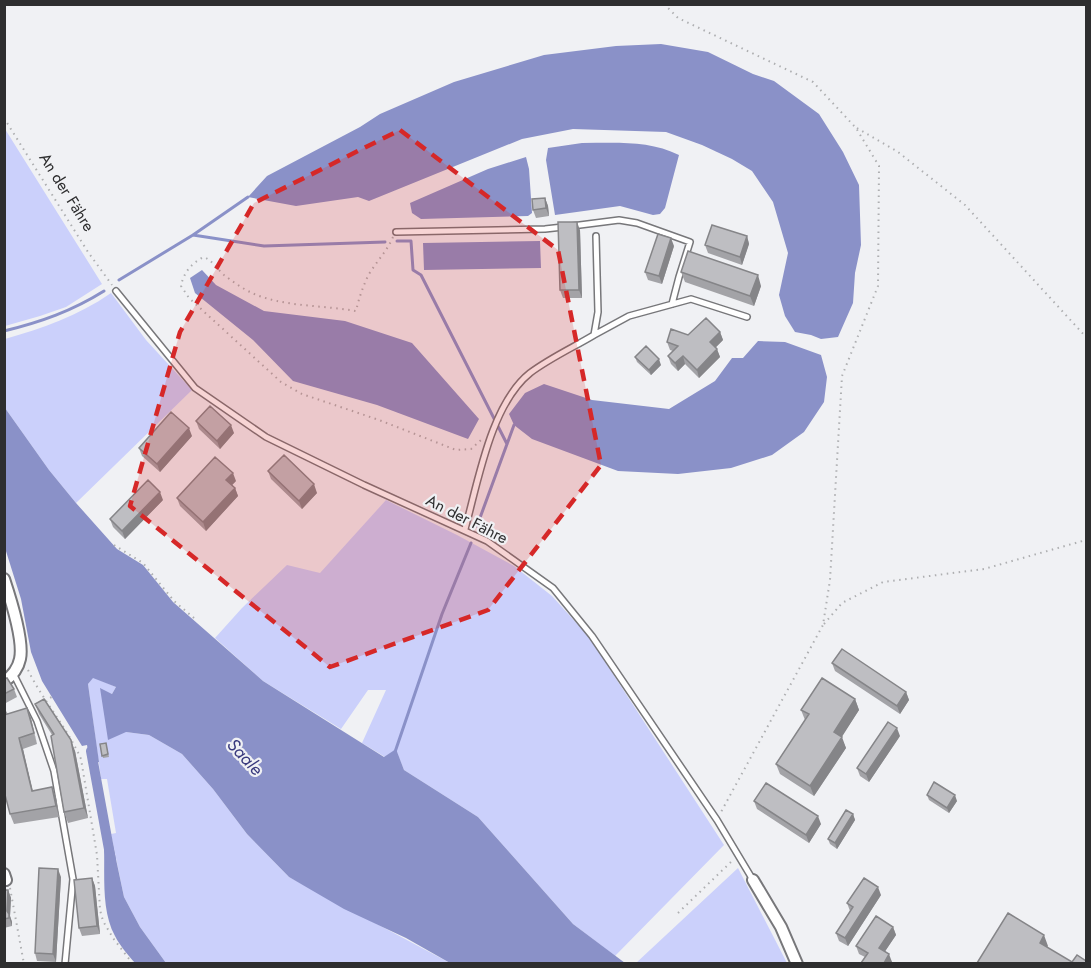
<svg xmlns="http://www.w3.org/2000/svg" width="1091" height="968" viewBox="0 0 1091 968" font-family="Jost,sans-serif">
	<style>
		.green { fill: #cbd0fb }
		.water { fill: #8a91c8 }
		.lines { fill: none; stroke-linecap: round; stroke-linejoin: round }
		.stream { stroke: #8a91c8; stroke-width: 3 }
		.canal { stroke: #8a91c8; stroke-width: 10 }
		.service-casing { stroke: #77777a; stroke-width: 8 }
		.minor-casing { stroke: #77777a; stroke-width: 14 }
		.path { stroke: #aeafb1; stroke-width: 2; stroke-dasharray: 1.5 4.5; stroke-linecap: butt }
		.service { stroke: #fff; stroke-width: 5 }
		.minor { stroke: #fff; stroke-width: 10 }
		.wall { fill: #a3a3a7 }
		.shaded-wall { fill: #858588 }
		.building { fill: #bebec2; stroke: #858588; stroke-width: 1.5 }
		.marked { fill: #d62828; fill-opacity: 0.2; stroke: #d62828; stroke-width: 4.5; stroke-dasharray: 12 8; stroke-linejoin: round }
		.labels { text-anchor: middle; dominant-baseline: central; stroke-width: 4.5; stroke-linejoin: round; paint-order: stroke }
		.street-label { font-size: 16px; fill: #2e2e2f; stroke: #f0f1f4 }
		.water-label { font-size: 18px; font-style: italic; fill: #393a7e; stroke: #f0f1f4 }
	</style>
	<rect width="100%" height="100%" fill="#f0f1f4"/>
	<path class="green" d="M5 129 102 284 66 307 40 316 5 326Z
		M111 293 146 340 192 390 76 503 49 470 5 408V339C43 328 78 316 111 293Z
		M386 500 457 535 514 566 552 596 589 637 724 845 615 956 573 924 478 817 404 770 396 750 385 757 362 743 386 690H368L341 729 263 681 215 638 242 608 287 565 320 573Z
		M93 677 116 687 112 694 100 689 126 732 149 735 182 754 213 789 247 834 289 877 450 963H166L140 927 124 897 111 834 116 833 107 779H101L100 771 88 684Z
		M738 868 787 963H636Z"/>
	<path class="water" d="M661 44 708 52 753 74 774 81 819 114 843 152 859 185 861 245 855 273 853 303 838 337 821 339 811 335 795 332 785 316 779 295 788 253 773 202 752 171 732 159 702 145 666 132 573 129 522 139 369 201 358 197 296 206 248 197 267 176 360 127 380 114 454 82 544 55 616 46Z
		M582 143C615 143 649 140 679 155L665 208 660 214 653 215 620 206 555 215 546 160 548 148Z
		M526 157 529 169 532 213 528 216 421 219 412 213 410 203 488 169Z
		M540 241 541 268 424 270 423 243Z
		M202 270 216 285 264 311 345 321 412 343 479 419 468 439 377 405 293 381 253 340 195 293 190 278Z
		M758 341 785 342 821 355 827 377 824 402 804 432 772 455 731 468 678 474 618 471 532 439 514 425 509 414 525 393 544 384 592 400 669 409 715 381 732 358H743Z
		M5 408 49 470 76 503 117 549 143 565 173 602 263 681 384 757 396 749 404 770 478 817 573 924 625 963H450L406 938 344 909 289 877 247 834 213 789 182 754 149 735 126 732 108 740 100 688 112 694 116 687 93 678 88 684 99 762 90 764 87 745 82 746 42 681 31 652 21 599 5 548Z
		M113 845 124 897 140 927 166 963H135C128 955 120 946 115 936 101 910 105 876 104 847Z"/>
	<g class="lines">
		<path class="stream" d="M193 235 264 246 385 242
			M397 241H411L413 270 421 275 507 444
			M119 280 193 235 248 197
			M4 331C41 322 72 311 104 291
			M477 526 514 425
			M395 752 442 614 471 543"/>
		<path class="canal" d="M91 751 111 860"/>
		<g class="service-casing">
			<path id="service" d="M572 226 619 220 637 223 690 242 679 277 672 304
				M396 232 545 229 563 227
				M116 291 195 388 266 437 364 485 487 541 553 588 592 636 717 820 753 880
				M594 335 629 316 691 299 747 317
				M465 529C478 482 491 404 530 373 550 358 574 347 594 335L598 312 596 236
				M14 675 37 721 54 771 73 879 65 964"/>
		</g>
		<g class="minor-casing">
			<path id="minor" d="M4 579C10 597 24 641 20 659 18 669 12 676 4 682
				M4 874 6 880H4
				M753 880 781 927 797 964"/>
		</g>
		<path class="path" d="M664 4 678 18 813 82 856 128 879 166 878 286 842 376 830 580 823 625 721 812
			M4 118 88 252 112 285
			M857 128 898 152 965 205 1086 337
			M393 237C387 251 377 261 369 274 363 286 359 298 356 311 322 305 283 307 252 293 243 289 232 281 224 275 217 269 213 261 204 257 191 263 183 274 181 286L189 298 281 382 302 394 379 420 456 450 471 449 481 440
			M114 545 143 563 174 601 194 618
			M824 624 842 603 883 582 984 569 1086 540
			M28 670C43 701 67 727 81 759L97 855 100 910 103 921 113 938 133 964
			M45 701 55 695
			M10 888 24 964
			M678 913 732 861"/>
		<use href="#service" class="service"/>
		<use href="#minor" class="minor"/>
	</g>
	<path class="wall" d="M545 198 548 206 549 216 536 218 533 210Z
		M580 230 582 298H563L560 290Z
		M747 236 749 244 742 265 708 253 705 245Z
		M674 246 662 284 648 280 645 272Z
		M681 272 761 286 754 306 685 282Z
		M720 332 723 340 716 347 720 357 699 378 685 364 678 371 671 364 668 356 673 351 670 350 667 342 688 335Z
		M635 357 661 365 651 375 637 362Z
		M196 421 234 433 220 449 199 429Z
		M192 436 160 472 142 456 139 448Z
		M268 471 317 493 302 509 271 479Z
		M236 481 232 485 235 488 238 496 206 531 180 506 177 498Z
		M163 500 125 539 113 527 110 519Z
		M832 663 906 692 909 700 900 714 835 671Z
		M4 679 14 689 17 697 4 704Z
		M855 699 859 710 841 737 846 748 814 796 780 774 776 764 805 720 801 710Z
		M35 704 75 751 88 818 68 823 64 812 52 735 39 714Z
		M4 708 8 714 27 708 37 744 23 749 33 791 52 787 56 798 59 817 14 824 10 814Z
		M900 736 869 782 860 776 857 768Z
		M106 743 109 757 103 758 100 744Z
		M927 795 957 801 949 813 929 800Z
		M754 801 821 824 809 843 757 809Z
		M853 814 855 820 837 849 830 844 828 839Z
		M61 877 56 962 37 961 35 953Z
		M92 878 95 886 100 934 82 936 79 928Z
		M4 890H8L11 898 10 916 12 922V926L4 928Z
		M881 895 848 946 839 941 836 933 850 911 847 903Z
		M893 927 896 935 885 951 892 962 865 957 859 954 856 946Z"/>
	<path class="shaded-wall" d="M545 198 548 206 549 216 546 208Z
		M577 222 580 230 582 298 579 290Z
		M747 236 749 244 742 265 740 257Z
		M671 238 674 246 662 284 659 276Z
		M758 275 761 286 754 306 750 296Z
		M720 332 723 340 713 350 710 342Z
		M717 349 720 357 699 378 697 370Z
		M683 356 685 364 678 371 675 363Z
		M659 359 661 365 651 375 649 370Z
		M231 425 234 433 220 449 217 441Z
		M189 428 192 436 160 472 157 464Z
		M233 473 236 481 229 488 226 480Z
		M314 484 317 493 302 509 299 501Z
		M235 488 238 496 206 531 203 522Z
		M160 492 163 500 125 539 122 531Z
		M906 692 909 700 900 714 897 706Z
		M855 699 859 710 838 743 834 732Z
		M27 708 31 718 37 744 34 733Z
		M897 728 900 736 869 782 866 774Z
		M842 737 846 748 814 796 810 786Z
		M19 738 23 749 35 802 32 791Z
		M71 740 75 751 88 818 84 808Z
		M52 787 56 798 59 817 56 806Z
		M955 795 957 801 949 813 947 808Z
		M853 814 855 820 837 849 835 843Z
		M818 816 821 824 809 843 806 835Z
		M58 869 61 877 56 962 53 954Z
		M92 878 95 886 100 934 97 926Z
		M878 887 881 895 848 946 845 938Z
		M8 890 11 898 10 916 12 922V926L7 911Z
		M893 927 896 935 882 956 879 948Z
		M1044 935 1048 946 1044 953 1040 943Z
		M889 954 892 962 891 963H884Z"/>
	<path class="building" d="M545 198 546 208 533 210 532 199Z
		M558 222H577L579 290H560Z
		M712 225 747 236 740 257 705 245Z
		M658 234 671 238 659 276 645 272Z
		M688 251 758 275 750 296 681 272Z
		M706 318 720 332 710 342 717 349 697 370 683 356 675 363 668 356 678 346 667 342 671 329 688 335Z
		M646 346 659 359 649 370 635 357Z
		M210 406 231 425 217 441 196 421Z
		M171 412 189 428 157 464 139 448Z
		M284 455 314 484 299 501 268 471Z
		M215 457 233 473 226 480 235 488 203 522 177 498Z
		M148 480 160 492 122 531 110 519Z
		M842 649 906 692 897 706 832 663Z
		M7 678 14 689 4 694V679Z
		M822 678 855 699 834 732 842 737 810 786 776 764 809 714 801 710Z
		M44 699 71 740 84 808 64 812 51 736 54 734 35 704Z
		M27 708 34 733 19 738 32 791 52 787 56 806 10 814 4 791V715Z
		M888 722 897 728 866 774 857 768Z
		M106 743 108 754 102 756 100 744Z
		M934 782 955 795 947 808 927 795Z
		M766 783 818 816 806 835 754 801Z
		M846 810 853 814 835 843 828 839Z
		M39 868 58 869 53 954 35 953Z
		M92 878 97 926 79 928 74 880Z
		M864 878 878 887 845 938 836 933 853 907 847 903Z
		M4 890H8L7 911 9 914V918L4 919Z
		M1008 913 1044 935 1040 943 1072 962 1077 955 1086 961V963H977Z
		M876 916 893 927 879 948 889 954 884 963H861L868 953 856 946Z"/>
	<path class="marked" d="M400 130 558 250 601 465 488 610 330 667 130 506 180 332 254 203Z"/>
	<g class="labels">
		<g class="street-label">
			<text transform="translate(67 192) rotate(58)">An der Fähre</text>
			<text transform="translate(467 519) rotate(27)">An der Fähre</text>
		</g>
		<g class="water-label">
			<text transform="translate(245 757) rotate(47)">Saale</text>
		</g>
	</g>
	<rect width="1091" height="968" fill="none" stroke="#2e2e2f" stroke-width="12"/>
</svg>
